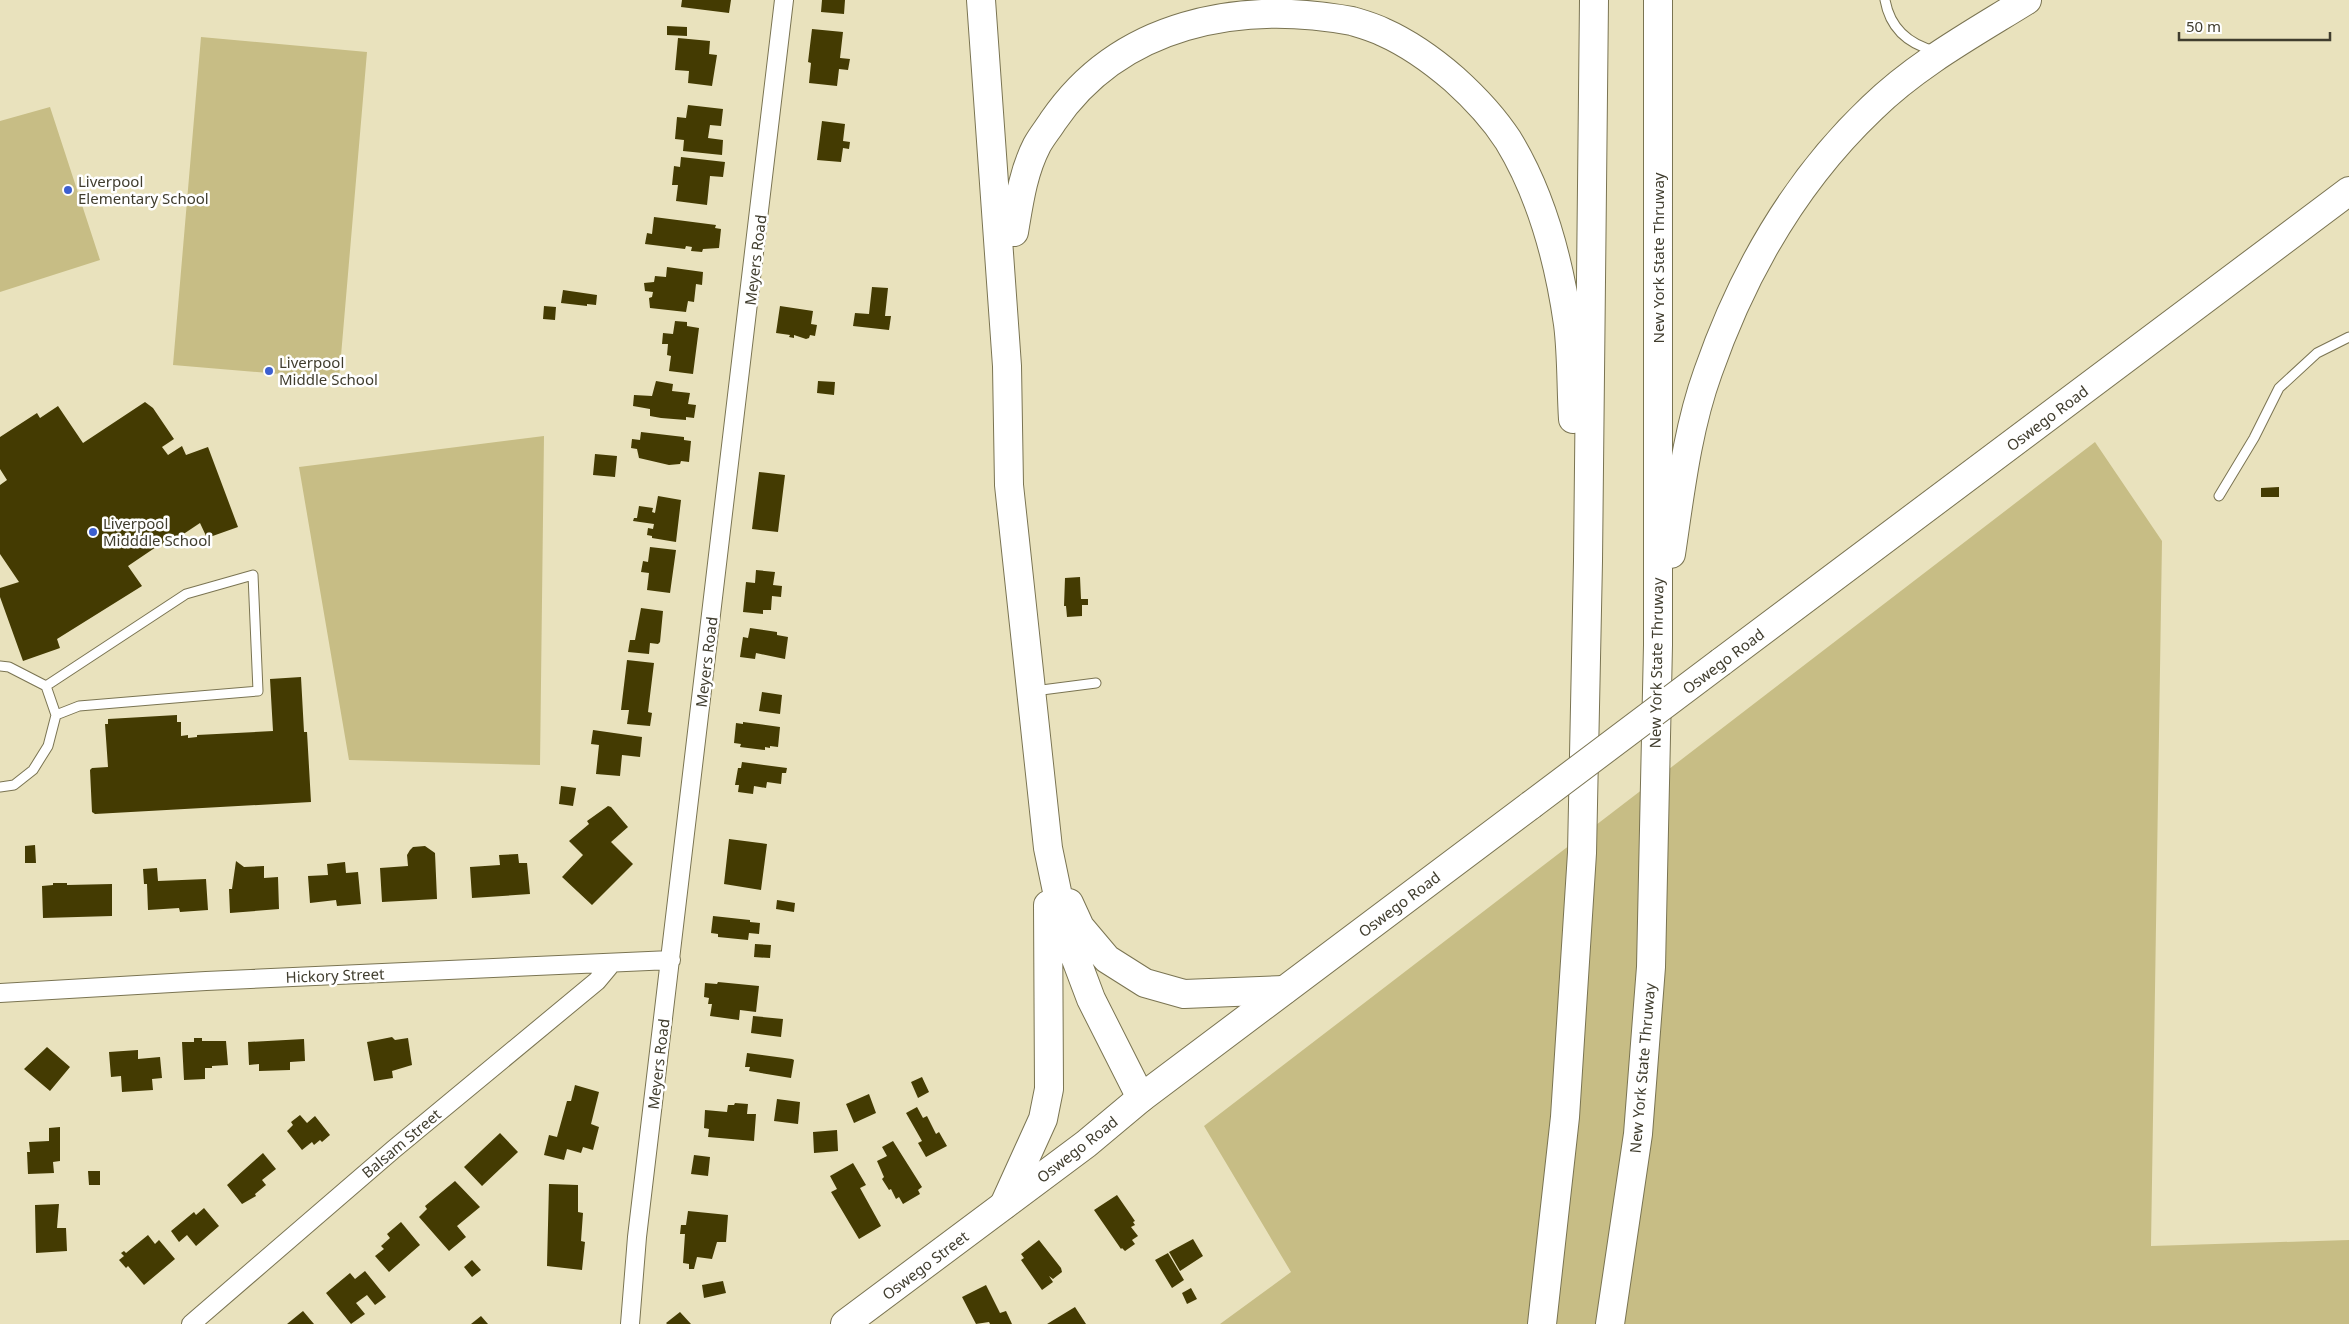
<svg xmlns="http://www.w3.org/2000/svg" width="2349" height="1324" viewBox="0 0 2349 1324" font-family="'Noto Sans',sans-serif">
	<style>
		.green { fill: #c7bd85 }
		.building { fill: #443b02 }
		.lines { fill: none; stroke-linecap: round; stroke-linejoin: round }
		.service-casing { stroke: #7a7452; stroke-width: 11 }
		.minor-casing { stroke: #7a7452; stroke-width: 20 }
		.primary-casing { stroke: #7a7452; stroke-width: 30 }
		.motorway-casing { stroke: #7a7452; stroke-width: 30 }
		.service { stroke: #fff; stroke-width: 9 }
		.minor { stroke: #fff; stroke-width: 18 }
		.primary { stroke: #fff; stroke-width: 28 }
		.motorway { stroke: #fff; stroke-width: 28 }
		.primary-bridge-casing { stroke: #7a7452; stroke-width: 30; stroke-linecap: butt }
		.primary-bridge { stroke: #fff; stroke-width: 28 }
		.poi-dot { fill: #3c5fd0; stroke: #fff; stroke-width: 2 }
		.labels { text-anchor: middle; dominant-baseline: central; stroke-width: 5; stroke-linejoin: round; paint-order: stroke }
		.poi-label { font-size: 15px; fill: #403d2e; stroke: #fff; text-anchor: start }
		.street-label { font-size: 15px; fill: #403d2e; stroke: #fff }
	</style>
	<rect width="100%" height="100%" fill="#e9e2bd"/>
	<path class="green" d="M201 37 367 52 339 379 173 365Z
		M50 107 100 260 0 292V121Z
		M544 436 540 765 349 760 299 467Z
		M2095 442 2162 541 2151 1246 2349 1240V1324H1220L1291 1272 1204 1126Z"/>
	<path class="building" d="M682 0H731L729 13 681 7Z
		M822 0H845L844 14 821 12Z
		M667 26 687 27V36L667 35Z
		M812 29 843 32 840 58 850 59 848 70 839 69 837 86 809 83 811 63 808 62Z
		M678 38 710 41 709 54 717 55 712 86 688 83 689 71 675 70Z
		M688 105 723 109 721 126 710 125 708 138 723 140 722 155 683 151 684 140 675 139 677 117 686 118Z
		M822 121 845 124 843 141 850 142 849 149 843 148 841 162 817 160Z
		M681 157 725 162 723 177 710 176 707 205 676 201 678 185H672L674 166 680 167Z
		M654 217 716 225 715 228 721 229 719 248 703 249 702 252 691 251 692 247 686 246 685 249 645 244 647 233 652 234Z
		M667 267 703 272 702 285 696 284 694 302 688 301 686 312 650 308 649 298 652 297 653 292 645 291 644 283 654 282 655 276 666 277Z
		M872 287 888 288 885 316H891L889 330 853 326 855 313 869 314Z
		M563 290 597 295 596 305 587 304V306L561 303Z
		M544 306 556 307 555 320 543 319Z
		M780 306 813 311 811 324 817 325 815 336 810 335 809 338 806 339 794 335V338L789 337 790 335 776 333Z
		M675 321 687 322V326L699 328 693 374 669 371 671 356 667 355 668 344H662L663 333 673 334Z
		M656 381 673 384 672 391 690 393 688 404 696 405 694 418 686 417V420L661 418 650 416V409L633 406 634 395 652 396Z
		M818 381 835 382 834 395 817 393Z
		M145 402 153 408 174 439 162 447 168 455 182 446 186 455 208 447 238 527 207 538 200 523 164 547 162 543 128 566 142 586 57 639 60 648 23 661 0 597V588L19 582 0 554V485L7 480 0 469V437L37 413 40 418 58 406 83 443Z
		M641 432 684 437V440L691 441 689 462 681 461 680 464 669 465 639 458 637 449 631 448 632 439 640 440Z
		M595 454 617 456 615 477 593 475Z
		M759 472 785 475 778 532 752 529Z
		M2279 487V497H2261V488Z
		M658 496 681 500 676 542 652 538V536L647 535 648 528 653 529 654 524 633 521 634 518H637L639 506 653 508 652 512 655 513Z
		M650 547 676 550 670 593 647 590 649 573 641 572 643 561 648 562Z
		M756 570 775 572 773 585 782 586 781 597 772 596 771 610H763V614L743 612 746 582 755 583Z
		M1080 577 1081 599H1088V605H1082V616L1067 617 1066 606H1064L1065 578Z
		M641 608 663 611 660 642 658 644 650 643 649 654 628 652 630 640H635Z
		M750 628 777 632V635L788 637 785 659 756 653 755 659 740 657 743 637 748 638Z
		M627 660 654 663 648 712 652 713 650 726 627 724 629 710H621Z
		M301 677 304 732H307L311 802 95 814 92 812 90 770 92 768 108 767 105 724H108V719L177 715V722H181V736L188 735V738L197 737V735L273 731 270 679Z
		M762 692 782 695 780 714 759 711Z
		M743 722 780 727 778 747 770 746V748L765 747V750L740 747 741 744 734 743 736 723 743 724Z
		M593 730 642 737 640 757 622 755 620 776 596 774 599 745 591 744Z
		M742 762 787 768 786 773H782L781 784 767 782 766 788 754 786 753 794 738 792 739 785H735L738 768H741Z
		M561 786 576 788 573 806 559 804Z
		M608 806 611 807 628 827 611 842 633 864 592 905 562 877 583 855 569 841 589 824 587 821Z
		M729 839 767 844 761 890 724 884Z
		M35 845 36 863H25V846Z
		M425 846 435 853 437 899 382 902 380 868 408 866 407 855 410 850 413 847Z
		M518 854 519 863H527L530 894 472 898 470 867 500 865 499 855Z
		M236 861 244 867 264 866V878L278 877 279 909 230 913 229 889H232Z
		M345 862 346 873 358 872 361 904 337 906 336 900 310 903 308 876 328 875 327 864Z
		M157 868 158 881 206 879 208 910 180 912 179 908 148 910 147 884H144L143 869Z
		M53 883H67V885L112 884V916L43 918 42 886 53 885Z
		M777 900 795 903 794 912 776 909Z
		M713 916 750 920V922L760 923 759 934 749 933 748 940 718 937V934L711 933Z
		M755 944 771 945 770 958 754 957Z
		M718 982 759 986 756 1012 740 1010 739 1020 710 1016 712 1004H708L709 998 704 997 705 983 717 984Z
		M753 1016 783 1019 781 1037 751 1033Z
		M392 1037 395 1040 408 1038 412 1065 392 1071 393 1078 374 1081 367 1042Z
		M194 1038H202V1041H226L228 1065 212 1066V1068H205V1079L184 1080 182 1042H194Z
		M304 1039 305 1061 290 1062V1070L259 1071V1064L249 1065 248 1042Z
		M47 1047 70 1067 50 1091 24 1069Z
		M138 1050V1059L160 1057 162 1078 152 1079 153 1090 122 1092 121 1076 111 1077 109 1052Z
		M747 1053 792 1059 794 1060 791 1078 749 1071 750 1067H745Z
		M922 1077 929 1092 918 1098 911 1082Z
		M575 1085 599 1092 591 1124 599 1127 593 1150 583 1147 581 1153 567 1149 564 1160 544 1155 549 1135 557 1137 567 1101H571Z
		M869 1094 876 1113 854 1123 846 1104Z
		M777 1099 800 1102 798 1124 774 1121Z
		M735 1103 748 1104 747 1114H756L754 1141 708 1137 709 1129 704 1128 705 1110 727 1112 728 1105H734Z
		M917 1107 923 1118 927 1116 936 1134 939 1132 947 1146 926 1157 918 1143 922 1141 906 1113Z
		M300 1115 307 1123 315 1116 330 1135 322 1142 320 1140 314 1145 312 1142 302 1150 287 1131 293 1125 291 1122Z
		M60 1127V1161L53 1162 54 1173 28 1174 27 1152H30L29 1142 49 1141V1128Z
		M837 1130 838 1151 814 1153 813 1132Z
		M500 1133 518 1152 482 1186 464 1167Z
		M893 1141 922 1187 918 1190 920 1194 903 1204 899 1197 896 1199 891 1189 889 1190 882 1179 884 1177 877 1161 887 1156 882 1147Z
		M263 1153 276 1169 262 1180 266 1185 255 1194 256 1196 242 1204 227 1185Z
		M694 1155 710 1157 708 1176 691 1174Z
		M853 1163 866 1185 860 1188 881 1226 859 1239 831 1192 837 1189 830 1176Z
		M88 1171H100V1185H89Z
		M455 1181 480 1207 457 1226 466 1237 449 1251 419 1217 427 1209 425 1206Z
		M549 1184 578 1185V1212L583 1213 581 1241 585 1242 582 1270 547 1266Z
		M1117 1195 1135 1221 1133 1222 1135 1225 1131 1227 1138 1236 1132 1240 1135 1244 1125 1251 1122 1248 1121 1249 1094 1210Z
		M59 1204 57 1228H66L67 1251 36 1253 35 1205Z
		M204 1208 219 1226 196 1246 187 1235 179 1242 171 1231 194 1212 196 1215Z
		M688 1211 728 1215 726 1242H717L712 1259 697 1257 694 1269H689V1264L683 1263 685 1234H680L681 1225H686Z
		M401 1222 420 1245 389 1272 375 1256 384 1249 381 1246 390 1238 387 1234Z
		M148 1235 155 1244 159 1240 175 1259 144 1285 128 1266 126 1268 119 1260 124 1256 121 1253 124 1251 126 1253Z
		M1193 1239 1203 1256 1180 1271 1169 1252Z
		M1039 1240 1061 1268 1062 1272 1053 1279 1049 1276 1053 1282 1042 1290 1021 1260 1024 1258 1021 1254Z
		M1168 1253 1184 1280 1172 1288 1155 1260Z
		M472 1260 481 1270 472 1277 464 1267Z
		M365 1271 386 1297 375 1305 367 1295 356 1303 365 1314 351 1324 326 1293 350 1273 355 1279Z
		M723 1281 726 1293 704 1298 702 1285Z
		M986 1285 1000 1313 1006 1311 1012 1324H990L989 1322 976 1324 962 1297Z
		M1191 1288 1197 1299 1187 1304 1182 1293Z
		M1075 1307 1086 1324H1047Z
		M303 1311 314 1324H287Z
		M680 1312 691 1324H667L666 1323Z
		M481 1316 488 1324H471Z"/>
	<g class="lines">
		<g class="service-casing">
			<path id="service" d="M1885 0C1890 28 1908 44 1935 51
				M2219 496 2254 438 2279 388 2317 353 2349 337
				M0 666 9 667 46 686 56 715 48 746 33 770 14 785 0 787
				M46 686 186 594 253 575 258 691 79 706 56 715
				M1034 691 1096 683"/>
		</g>
		<g class="minor-casing">
			<path id="minor" d="M0 993 206 981 671 960
				M191 1324 394 1149 597 981 612 963
				M630 1324 637 1237 784 0"/>
		</g>
		<g class="primary-casing">
			<path id="primary" d="M1721 662 2349 191
				M845 1324 1086 1144 1141 1098 1531 805"/>
		</g>
		<g class="motorway-casing">
			<path id="motorway" d="M981 0 1007 366 1009 485 1048 848 1065 930 1091 999 1141 1098
				M1014 232C1019 202 1023 172 1037 145 1042 136 1048 129 1053 121 1120 23 1239 0 1352 21 1362 24 1373 27 1383 32 1410 44 1432 60 1454 79 1474 97 1493 117 1508 140 1541 194 1559 261 1568 324 1572 355 1571 388 1573 419
				M1671 554C1680 494 1687 430 1708 372 1743 272 1794 182 1872 108 1917 64 1974 33 2027 0
				M1069 903 1080 927 1107 959 1145 983 1184 994 1284 990
				M1004 1205 1043 1119 1049 1089 1048 905
				M1542 1324 1565 1117 1582 853 1588 561 1594 0
				M1610 1324 1638 1134 1651 967 1658 645V0"/>
		</g>
		<use href="#service" class="service"/>
		<use href="#minor" class="minor"/>
		<use href="#primary" class="primary"/>
		<use href="#motorway" class="motorway"/>
		<g class="primary-bridge-casing">
			<path id="primary-bridge" d="M1531 805 1721 662"/>
		</g>
		<use href="#primary-bridge" class="primary-bridge"/>
	</g>
	<g class="poi-dot">
		<circle cx="68" cy="190" r="5"/>
		<circle cx="269" cy="371" r="5"/>
		<circle cx="93" cy="532" r="5"/>
	</g>
	<g class="labels">
		<g class="poi-label">
			<text x="78" y="181">Liverpool<tspan x="78" dy="17">Elementary School</tspan></text>
			<text x="279" y="362">Liverpool<tspan x="279" dy="17">Middle School</tspan></text>
			<text x="103" y="523">Liverpool<tspan x="103" dy="17">Midddle School</tspan></text>
		</g>
		<g class="street-label">
			<text transform="translate(1658 258) rotate(-90)">New York State Thruway</text>
			<text transform="translate(755 260) rotate(-83)">Meyers Road</text>
			<text transform="translate(2047 418) rotate(-37)">Oswego Road</text>
			<text transform="translate(1723 661) rotate(-37)">Oswego Road</text>
			<text transform="translate(706 662) rotate(-83)">Meyers Road</text>
			<text transform="translate(1656 663) rotate(-89)">New York State Thruway</text>
			<text transform="translate(1399 904) rotate(-37)">Oswego Road</text>
			<text transform="translate(335 975) rotate(-2)">Hickory Street</text>
			<text transform="translate(658 1064) rotate(-83)">Meyers Road</text>
			<text transform="translate(1642 1068) rotate(-85)">New York State Thruway</text>
			<text transform="translate(401 1143) rotate(-40)">Balsam Street</text>
			<text transform="translate(1077 1149) rotate(-38)">Oswego Road</text>
			<text transform="translate(925 1265) rotate(-37)">Oswego Street</text>
		</g>
	</g>
	<path d="M2179 32v8h151v-8" fill="none" stroke="#403d2e" stroke-width="2.5"/>
	<text x="2186" y="32" font-size="15" fill="#403d2e" stroke="#ffffff" stroke-width="4" paint-order="stroke">50 m</text>
</svg>
